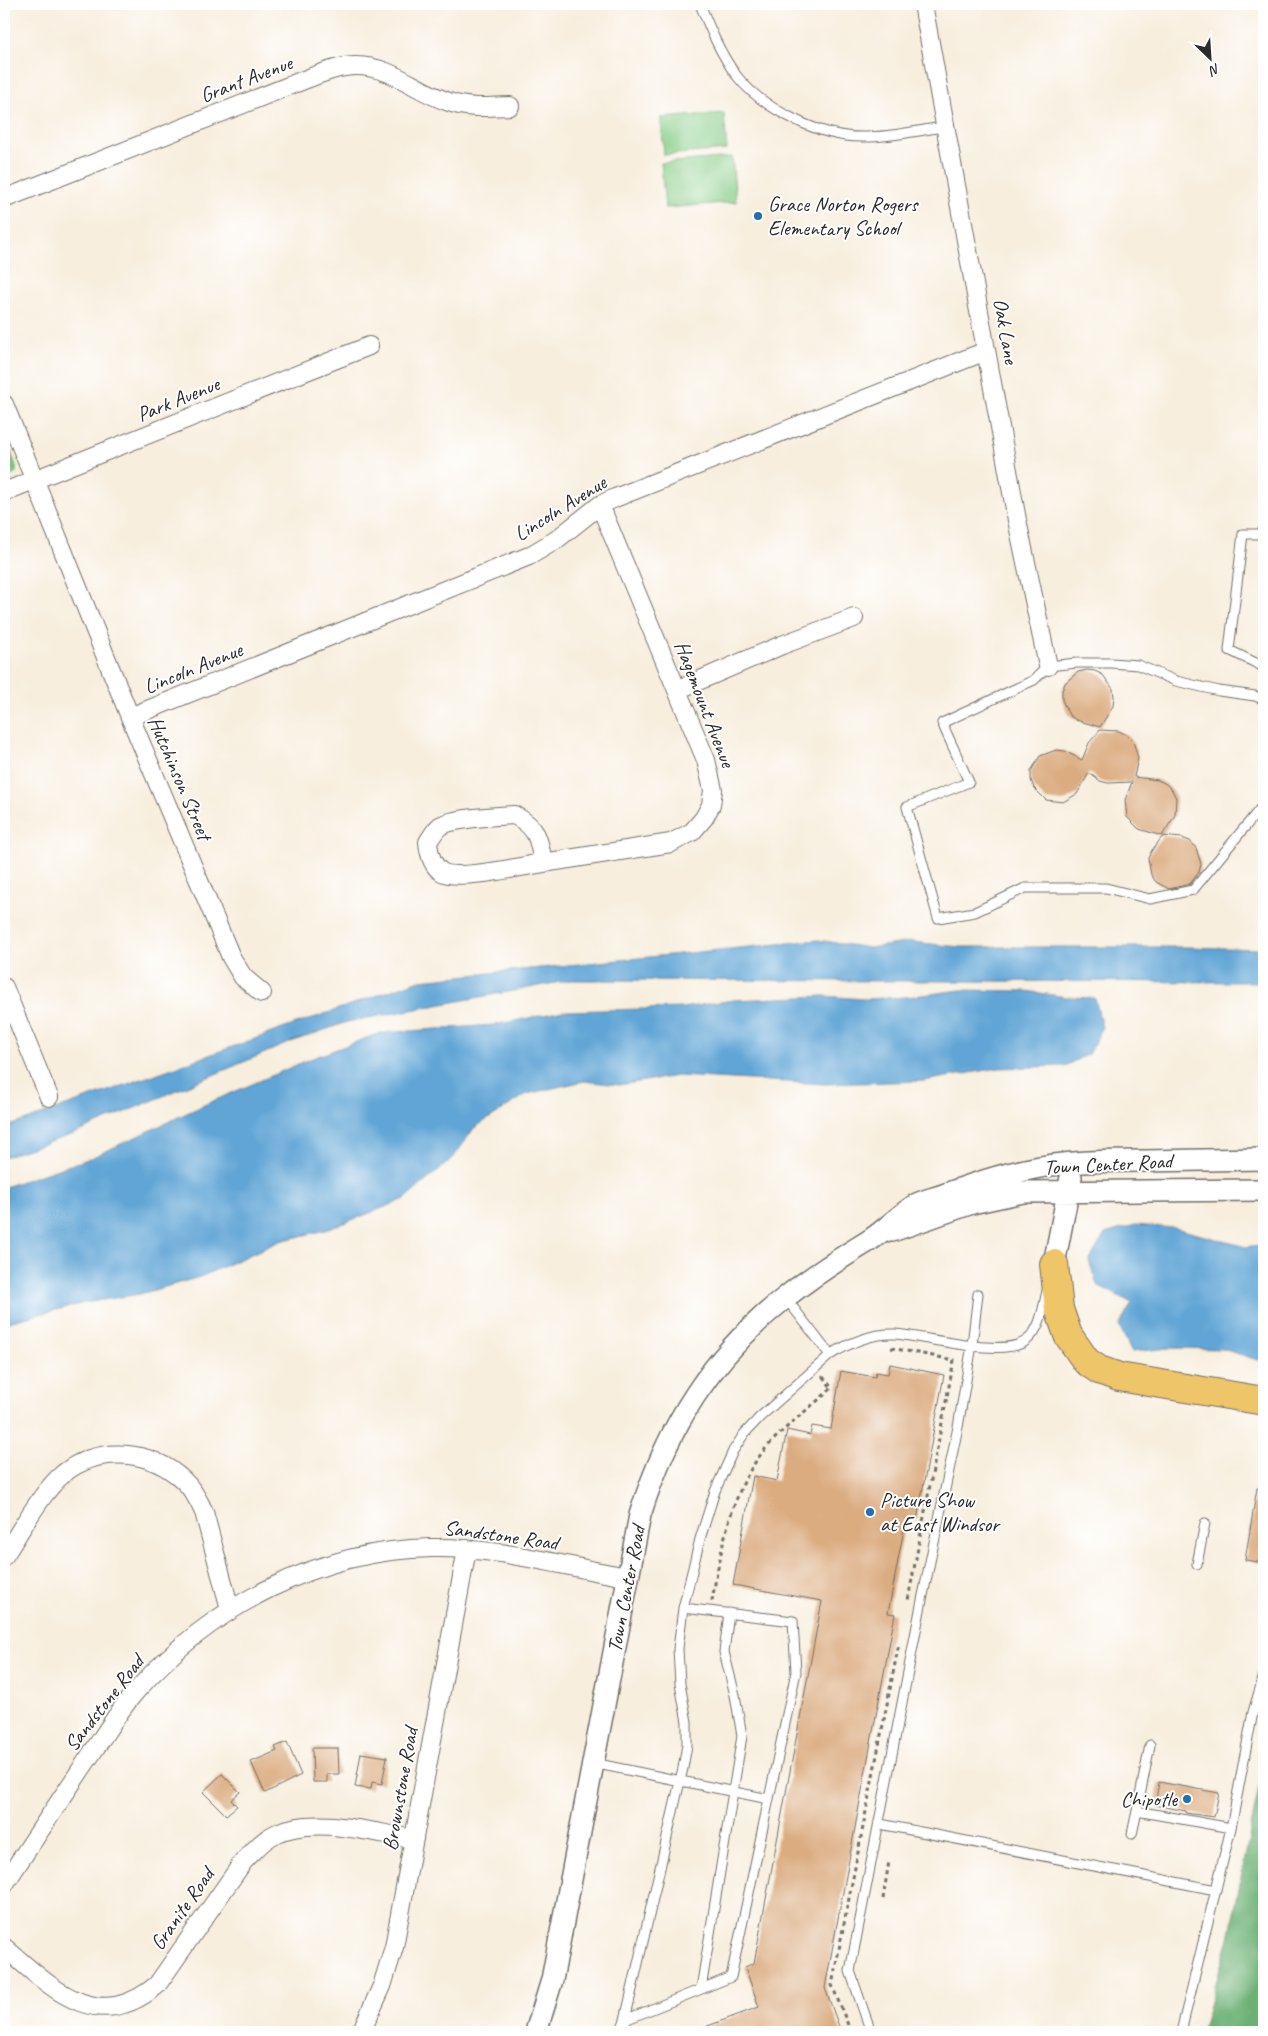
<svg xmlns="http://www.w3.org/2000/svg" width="1268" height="2036" viewBox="0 0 1268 2036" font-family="Caveat,sans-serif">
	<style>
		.green { fill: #86cc86; stroke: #587c58 }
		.forest { fill: #6cb073; stroke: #4c6e4f }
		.water { fill: #60a5d5; stroke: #466880 }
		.building { fill: #dbac80 }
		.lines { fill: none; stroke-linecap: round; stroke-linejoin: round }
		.service-casing { stroke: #726f69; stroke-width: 11 }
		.minor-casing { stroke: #726f69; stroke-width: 20 }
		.tertiary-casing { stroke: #726f69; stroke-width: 24 }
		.trunk-casing { stroke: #726f69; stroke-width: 30 }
		.path { stroke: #726f69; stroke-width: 3; stroke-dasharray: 4 4; stroke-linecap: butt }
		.service { stroke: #fff; stroke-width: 9 }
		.minor { stroke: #fff; stroke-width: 18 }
		.tertiary { stroke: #fff; stroke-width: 21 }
		.trunk { stroke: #eec569; stroke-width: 28 }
		.poi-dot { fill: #1f6fb2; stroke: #fff; stroke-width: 2 }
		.labels { text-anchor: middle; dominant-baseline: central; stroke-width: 4; stroke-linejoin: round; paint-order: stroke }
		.street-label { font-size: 21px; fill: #2b2b2b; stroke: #fff }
		.poi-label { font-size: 21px; fill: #2b2b2b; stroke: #fff; text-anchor: start }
	</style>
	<rect width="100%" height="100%" fill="#fff"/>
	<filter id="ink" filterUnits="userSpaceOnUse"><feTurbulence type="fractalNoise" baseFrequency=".02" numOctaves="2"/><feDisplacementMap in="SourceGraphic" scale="10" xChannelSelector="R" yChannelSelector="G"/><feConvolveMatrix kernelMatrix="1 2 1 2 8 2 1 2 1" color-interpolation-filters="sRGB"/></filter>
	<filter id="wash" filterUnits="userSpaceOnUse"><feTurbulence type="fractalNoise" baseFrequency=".0096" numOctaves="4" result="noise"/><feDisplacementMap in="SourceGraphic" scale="20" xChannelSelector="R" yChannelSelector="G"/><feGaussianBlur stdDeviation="1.12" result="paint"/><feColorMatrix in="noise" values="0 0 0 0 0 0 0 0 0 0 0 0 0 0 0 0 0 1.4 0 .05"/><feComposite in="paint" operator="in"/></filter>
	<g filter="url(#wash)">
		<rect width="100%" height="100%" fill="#f7eedd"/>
		<path class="green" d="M724 113 727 150 664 155 661 118Z
			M732 157 736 202 665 208 661 163Z
			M4 434 16 466V472L13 475 4 476Z"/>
		<path class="forest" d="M1264 1762V2032H1201L1229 1938Z"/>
		<path class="water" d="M818 940 869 948 912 942 960 947H1187L1264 949V982L571 980 347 1022 291 1042 71 1135 4 1157V1128L420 980Z
			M961 990 1026 991 1067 997 1095 998 1102 1028 1088 1054 1065 1066 999 1068 924 1081 825 1084 677 1076 619 1085 584 1081 527 1094 474 1128 454 1157 405 1199 398 1202 326 1230 280 1241 200 1277 140 1294 84 1303 4 1323V1187L91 1158 204 1105 310 1059 380 1033 494 1025 563 1011 682 1008 733 1000 824 996 864 999 906 997Z
			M1135 1225 1175 1228 1246 1247 1264 1244V1362L1223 1349 1169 1348 1132 1352 1119 1326 1132 1303 1097 1285 1089 1261 1105 1234Z"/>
		<g id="blocks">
			<path class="building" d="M1087 670 1095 671 1103 675 1113 689 1114 697 1113 706 1100 727 1076 720 1069 715 1062 700V691L1065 683 1078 672Z
				M1100 730 1119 731 1127 735 1133 741 1138 758 1134 777 1158 780 1166 784 1172 790 1176 798 1175 815 1162 836 1139 829 1127 817 1125 800 1132 782 1108 783 1100 781 1089 773 1077 794 1063 802 1046 800 1034 788 1031 780V771L1040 756 1056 750 1065 751 1082 760 1089 743Z
				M1163 836 1182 838 1190 841 1196 848 1201 864 1199 872 1190 884 1169 889 1156 882 1151 875 1148 858 1152 850Z
				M890 1364 944 1375 917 1520 906 1518 888 1613 895 1614 825 1988 841 2032H695L694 2031 759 2007 745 1967 754 1963 822 1601 733 1585 753 1476 777 1481 787 1430 810 1435 812 1426 831 1429 841 1371 875 1377 876 1372 888 1374Z
				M1257 1488 1264 1489V1563L1245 1560Z
				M287 1742 301 1775 265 1793 251 1762 277 1751 275 1747Z
				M312 1748H338L339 1774H327V1782H313Z
				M361 1753 387 1757 382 1784 372 1782 371 1789 355 1787Z
				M222 1774 240 1792 231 1800 237 1806 226 1815 203 1792Z
				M1159 1782 1219 1793 1214 1817 1186 1813V1811L1155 1805Z"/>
		</g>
	</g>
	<g filter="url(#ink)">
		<use href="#blocks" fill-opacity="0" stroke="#726f69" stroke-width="1"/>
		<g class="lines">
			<g class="service-casing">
				<path id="service" d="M700 4C710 29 720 53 736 75 762 109 823 139 866 137 893 137 919 130 945 127
					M1264 534H1243L1229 650 1264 667
					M1264 700 1255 696 1219 691 1176 681 1138 665 1111 663H1077L1048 666 1034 680 942 723 969 782 907 807 938 918 975 912 1025 888H1106L1150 899 1193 890 1264 804
					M785 1297 830 1355C849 1343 871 1333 895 1334 924 1336 1005 1359 1027 1340 1041 1329 1043 1307 1047 1291
					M1197 1564 1205 1523
					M1150 1745 1137 1811 1231 1828
					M593 1763 769 1799
					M880 1824 1216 1890
					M1132 1834 1137 1811
					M701 1989 742 1736 735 1695 724 1652 729 1613
					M625 2020 731 1977 796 1672 793 1621 683 1608
					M620 2032 625 2020 683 1768 687 1745V1722L680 1684 678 1649 683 1608 700 1539 715 1491 733 1451 744 1434 760 1417 830 1355
					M871 2032 850 1971 921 1605 958 1427 972 1345 978 1294
					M1181 2032 1231 1828 1253 1712 1264 1675"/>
			</g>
			<g class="minor-casing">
				<path id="minor" d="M923 4 1017 520 1048 666
					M4 199 296 83C315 76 336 66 356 66 392 66 417 92 449 102 469 109 489 107 510 106
					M4 404 130 717 231 957 243 977 262 993
					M4 492 369 346
					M677 690 782 645 854 618
					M130 717 529 556 556 540 600 505 615 498 986 351
					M514 815C537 827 539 838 543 863 523 866 457 881 442 872 432 866 429 853 428 842 432 836 435 830 440 826 453 818 497 816 514 815Z
					M543 863 671 843 692 832 704 818 711 805 713 790 706 760 600 505
					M4 987 49 1097
					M4 1556C20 1532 42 1491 64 1473 100 1445 151 1450 183 1480 193 1489 199 1501 204 1512L230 1609
					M4 1885C32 1842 61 1799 90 1756 105 1734 119 1710 137 1690 212 1606 318 1550 432 1548 497 1547 563 1566 627 1577
					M4 1947C51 1987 96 2036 157 1985L243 1862C253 1852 262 1840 275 1834 314 1815 373 1833 414 1839
					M361 2032 382 1986 394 1947 467 1549"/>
			</g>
			<g class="tertiary-casing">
				<path id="tertiary" d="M892 1231 972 1203 1023 1192 1264 1190
					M1054 1264 1071 1177
					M536 2032 552 1980 640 1515C668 1425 711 1357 786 1297 811 1277 839 1259 867 1242 885 1231 899 1215 917 1204 925 1200 935 1198 943 1195 970 1185 997 1176 1025 1170 1064 1161 1103 1161 1143 1161 1183 1160 1224 1160 1264 1159"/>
			</g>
			<g class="trunk-casing">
				<path id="trunk" d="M1054 1264 1059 1309 1068 1335 1086 1361 1099 1370 1119 1377 1264 1401"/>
			</g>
			<path class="path" d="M4 461 10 467
				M891 1348 954 1360 908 1600
				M712 1601C720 1554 731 1491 762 1453 781 1429 809 1409 832 1388L823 1377 825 1376
				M883 1899 889 1861
				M848 2025 832 1985 899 1643"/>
			<use href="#service" class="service"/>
			<use href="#minor" class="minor"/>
			<use href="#tertiary" class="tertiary"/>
			<use href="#trunk" class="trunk"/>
		</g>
	</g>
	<g class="poi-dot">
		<circle cx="758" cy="216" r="5"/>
		<circle cx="870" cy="1512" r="5"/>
		<circle cx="1187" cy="1799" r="5"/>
	</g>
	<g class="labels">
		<g class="street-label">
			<text transform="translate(246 79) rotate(-21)">Grant Avenue</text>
			<text transform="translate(1006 331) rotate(80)">Oak Lane</text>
			<text transform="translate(178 399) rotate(-22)">Park Avenue</text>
			<text transform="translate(560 508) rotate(-32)">Lincoln Avenue</text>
			<text transform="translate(193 668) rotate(-22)">Lincoln Avenue</text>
			<text transform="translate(705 704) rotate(69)">Hagemount Avenue</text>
			<text transform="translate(180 778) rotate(67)">Hutchinson Street</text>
			<text transform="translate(1108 1164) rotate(-3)">Town Center Road</text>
			<text transform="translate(501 1535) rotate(8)">Sandstone Road</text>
			<text transform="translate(626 1589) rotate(-79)">Town Center Road</text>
			<text transform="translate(104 1703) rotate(-52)">Sandstone Road</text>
			<text transform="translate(400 1789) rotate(-80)">Brownstone Road</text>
			<text transform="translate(182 1909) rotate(-55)">Granite Road</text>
		</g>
		<g class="poi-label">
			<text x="768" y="204">Grace Norton Rogers<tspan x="768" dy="24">Elementary School</tspan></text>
			<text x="880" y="1500">Picture Show<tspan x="880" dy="24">at East Windsor</tspan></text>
			<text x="1177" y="1799" text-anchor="end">Chipotle</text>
		</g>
	</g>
	<rect width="1268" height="2036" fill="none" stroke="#fff" stroke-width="20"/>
	<g transform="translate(1210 58) rotate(155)" stroke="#ffffff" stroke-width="4" paint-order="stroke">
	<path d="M0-4L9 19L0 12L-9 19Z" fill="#2b2b2b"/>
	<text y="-8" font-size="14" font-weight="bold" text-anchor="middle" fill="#2b2b2b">N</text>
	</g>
</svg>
